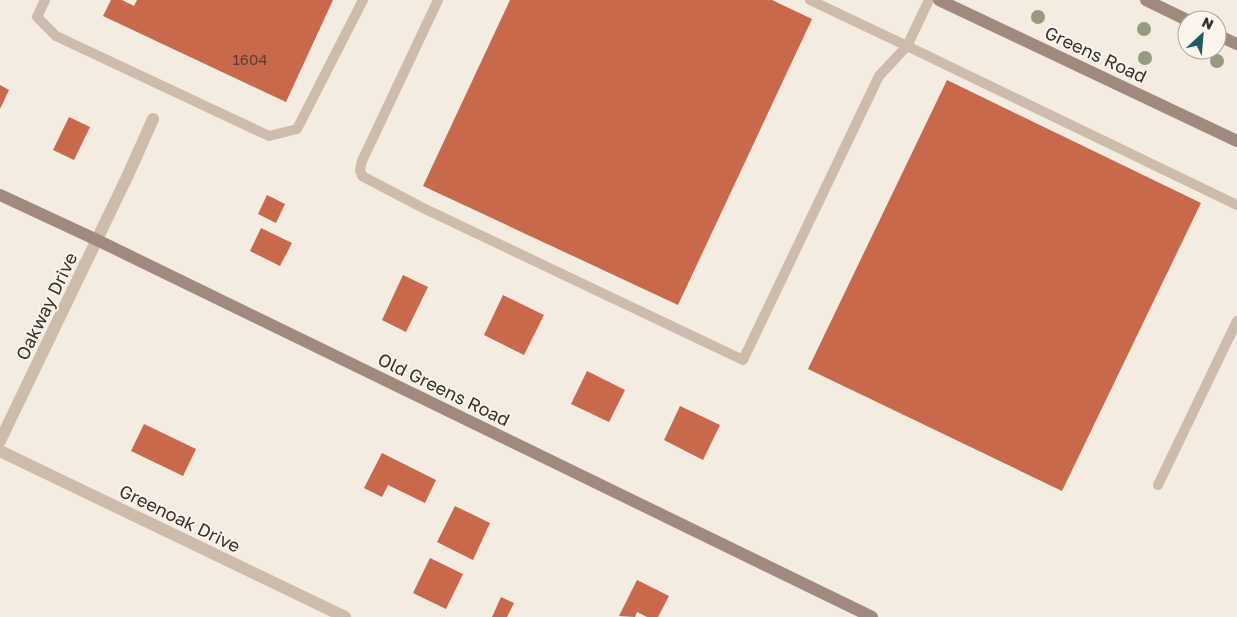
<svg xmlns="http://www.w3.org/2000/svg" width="1237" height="617" viewBox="0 0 1237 617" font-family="'Golos Text',sans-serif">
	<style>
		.building { fill: #c8694b }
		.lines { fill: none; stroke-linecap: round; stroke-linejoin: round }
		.lane { stroke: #cdbbac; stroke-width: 10 }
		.street { stroke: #cdbbac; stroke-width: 12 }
		.secondary { stroke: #a18a7d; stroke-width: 12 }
		.tree { fill: #969b7f }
		.labels { text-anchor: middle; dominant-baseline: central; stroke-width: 4; stroke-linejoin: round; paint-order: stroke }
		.number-label { font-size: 15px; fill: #5e3e33 }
		.street-label { font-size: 18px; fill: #3b302b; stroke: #fbf5ee }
	</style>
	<rect width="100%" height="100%" fill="#f4ebe1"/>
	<path class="building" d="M111 0H122L134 6 137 0H333L286 102 103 16Z
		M510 0H772L812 19 678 305 423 186Z
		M947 80 1201 203 1062 491 808 369Z
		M0 85 9 90 0 109Z
		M69 117 90 127 74 160 53 150Z
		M267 195 285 204 276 223 258 214Z
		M261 228 292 243 280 266 250 251Z
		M403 275 428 287 406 332 382 320Z
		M503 295 544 315 524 355 484 335Z
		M587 371 625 390 609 422 571 404Z
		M680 406 720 425 703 460 664 440Z
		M144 424 196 449 183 476 131 451Z
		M382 453 436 480 425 503 388 485 382 497 364 488Z
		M455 506 490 523 473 560 437 542Z
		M430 558 463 574 446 609 413 593Z
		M637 580 669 596 658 617H647L637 612 635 617 619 616Z
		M501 597 514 603 507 617H492Z"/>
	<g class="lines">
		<path class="lane" d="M45 0 37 17 56 36 269 136 297 129 363 0
			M438 0 362 161 360 170 362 176 423 208 743 360 879 76 907 46 810 0
			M929 0 907 46 1237 205
			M1158 485 1237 321"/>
		<path class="street" d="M0 441 128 175 153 119
			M0 451 345 617"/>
		<path class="secondary" d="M939 0 1237 141
			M1146 0 1187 20
			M1217 35 1237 44
			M0 195 97 240 872 617"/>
	</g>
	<g class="tree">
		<circle cx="1038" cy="17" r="7"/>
		<circle cx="1144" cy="29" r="7"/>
		<circle cx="1145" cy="58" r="7"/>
		<circle cx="1217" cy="61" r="7"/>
	</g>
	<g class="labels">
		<g class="number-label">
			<text x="250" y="59">1604</text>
		</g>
		<g class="street-label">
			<text transform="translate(1096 54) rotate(25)">Greens Road</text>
			<text transform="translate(46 306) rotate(-64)">Oakway Drive</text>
			<text transform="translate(444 389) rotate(26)">Old Greens Road</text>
			<text transform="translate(180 518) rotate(26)">Greenoak Drive</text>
		</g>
	</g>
	<g transform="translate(1202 35) rotate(26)"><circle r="24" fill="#fbf5ee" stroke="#aea6a0"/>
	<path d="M0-4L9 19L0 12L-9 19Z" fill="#1f5a5e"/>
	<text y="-8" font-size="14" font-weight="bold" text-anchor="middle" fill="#3b302b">N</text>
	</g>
</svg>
